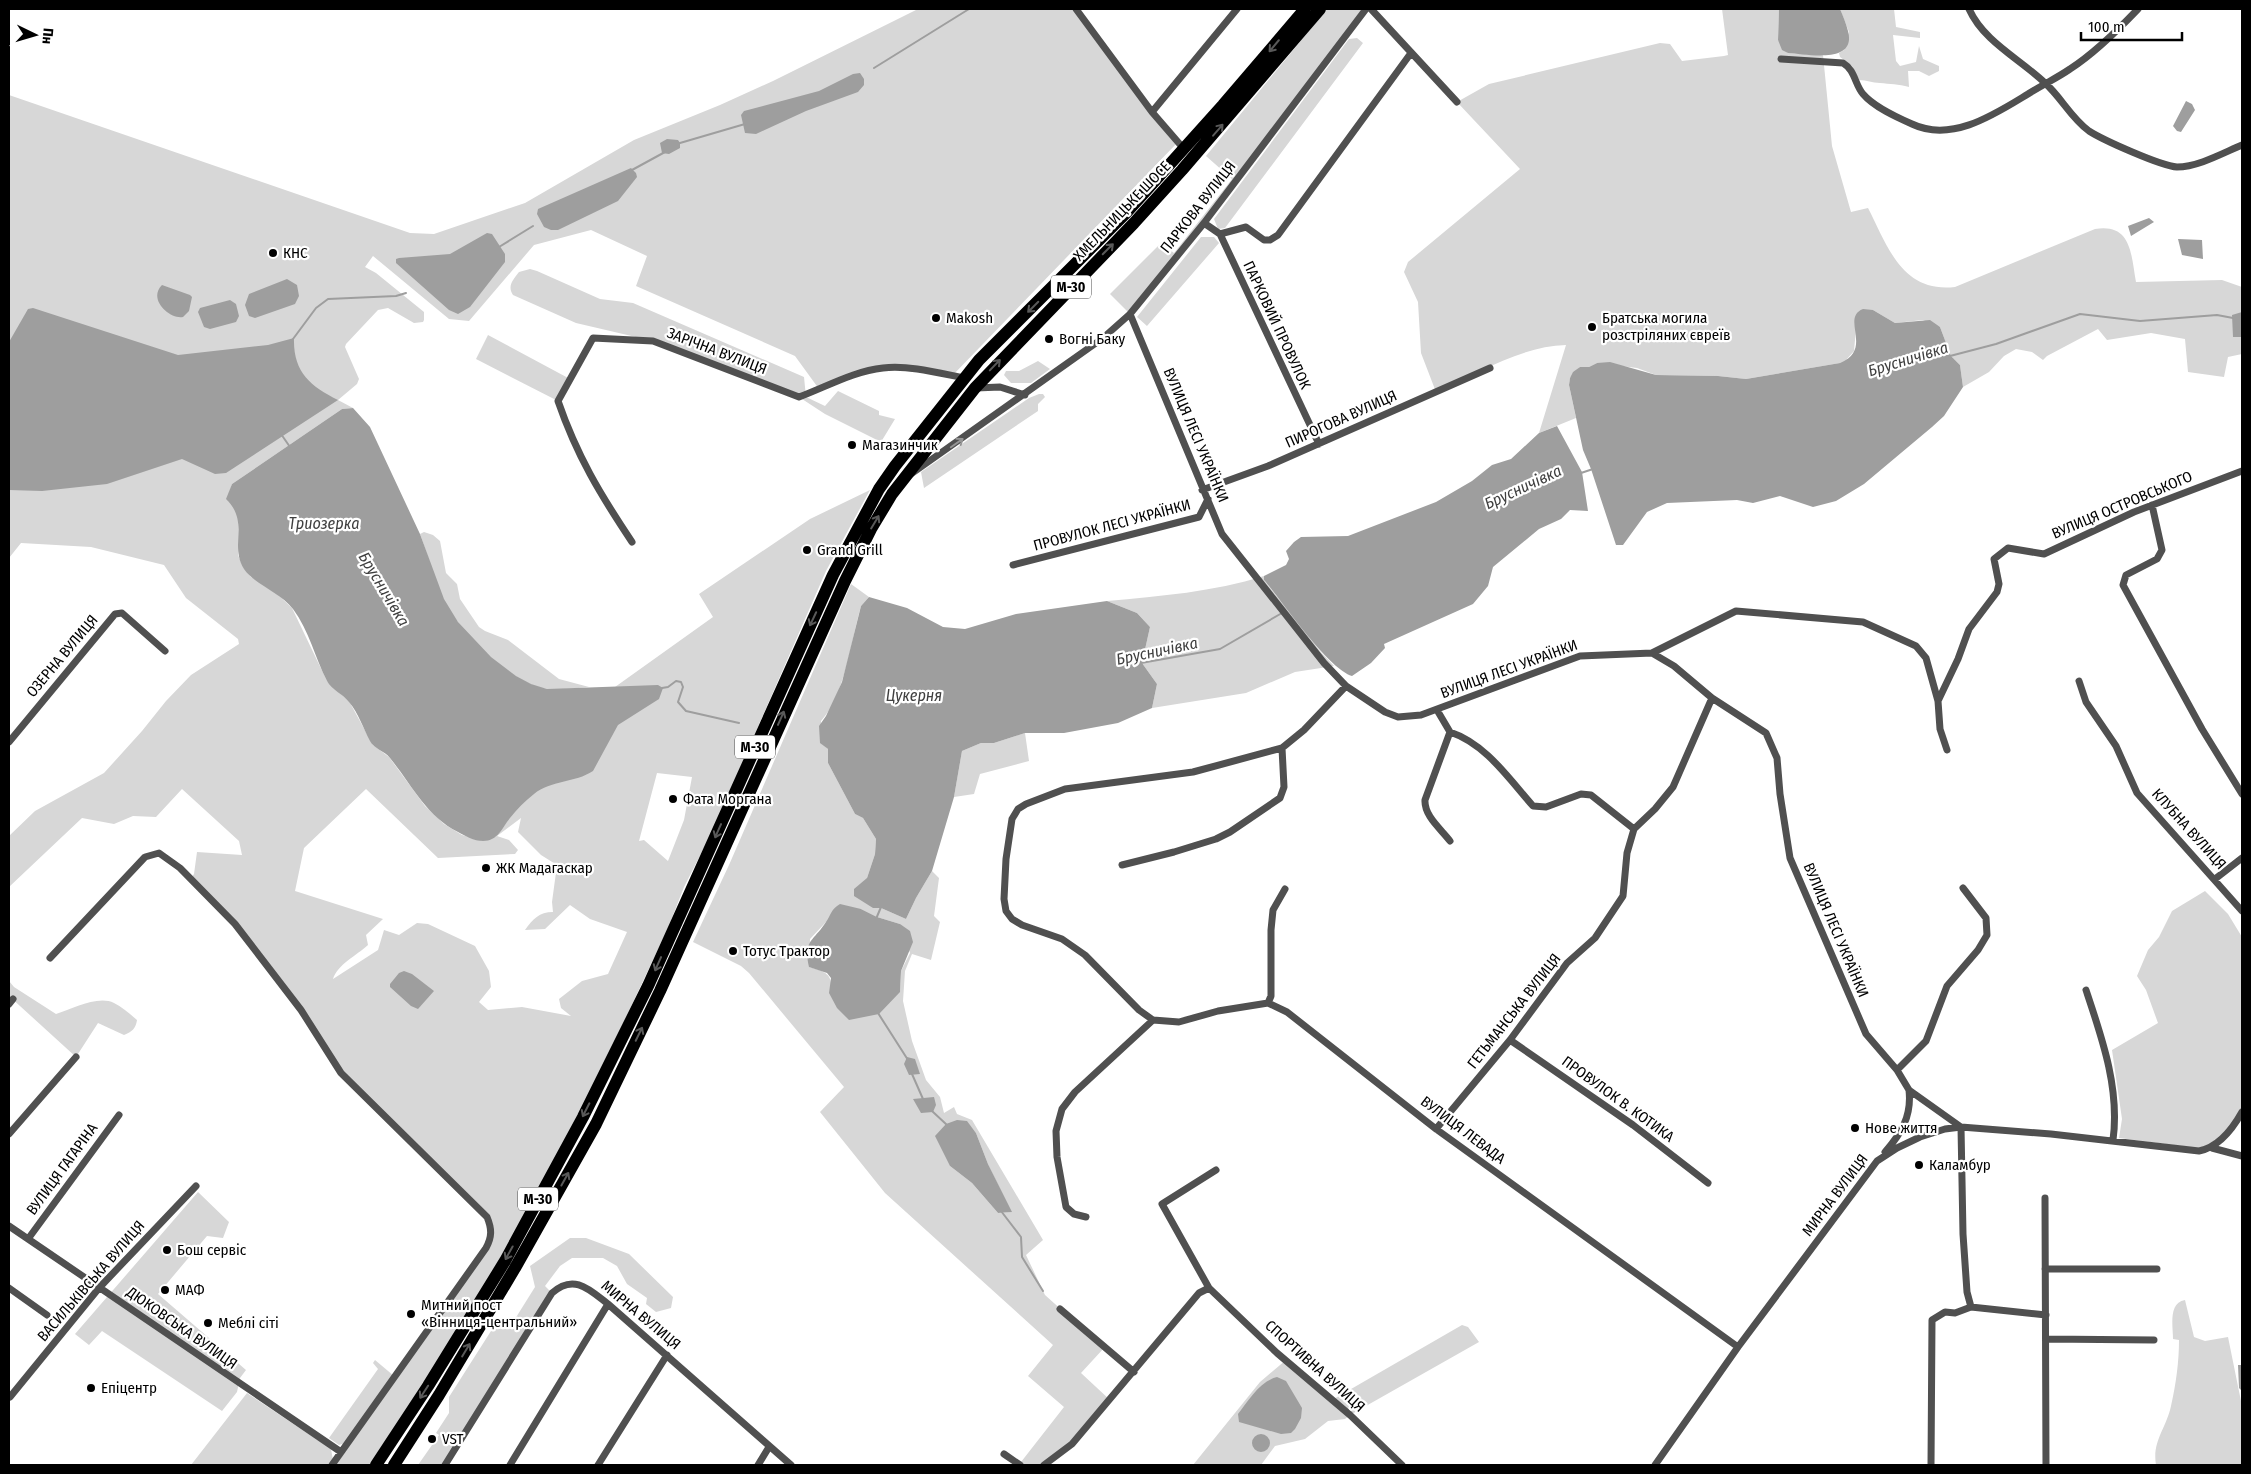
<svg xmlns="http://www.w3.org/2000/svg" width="2251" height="1474" viewBox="0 0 2251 1474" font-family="'Fira Sans Condensed',sans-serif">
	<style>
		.green { fill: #d7d7d7; fill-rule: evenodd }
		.water { fill: #9e9e9e }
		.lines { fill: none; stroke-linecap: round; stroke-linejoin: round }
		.stream { stroke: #9e9e9e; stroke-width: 2 }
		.street { stroke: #505050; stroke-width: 7 }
		.highway { stroke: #000; stroke-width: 12 }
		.oneway { stroke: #595959 }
		.oneway2 { stroke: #969696 }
		.poi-dot { fill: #000; stroke: #fff; stroke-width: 2 }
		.labels { text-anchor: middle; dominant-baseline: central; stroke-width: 4.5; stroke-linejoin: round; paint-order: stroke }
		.shield { fill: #fff; stroke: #4c4c4c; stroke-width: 1 }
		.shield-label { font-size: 14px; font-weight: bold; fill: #000 }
		.street-label { font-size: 15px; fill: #000; stroke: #fff }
		.poi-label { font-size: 15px; fill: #000; stroke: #fff; text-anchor: start }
		.water-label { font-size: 16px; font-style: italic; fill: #3f3f3f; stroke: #fff }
	</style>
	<rect width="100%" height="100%" fill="#fff"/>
	<path class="green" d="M918 9H1076L1178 142 952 376 884 368 819 389 795 356 636 286 647 256 591 230 534 245 469 321 449 319 373 256 365 267 376 273 424 312V320L423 322 414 323 388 308 378 310 346 344 345 347 359 379 357 384 338 400 353 408 342 409 232 484 229 493 238 517V555L243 566 251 577 272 589 292 608 327 681 349 701 373 745 389 757 425 806 444 824 462 835 483 841 630 689 615 687 713 617 699 594 810 519 870 490 826 571 712 832 684 887 668 928 580 1115 501 1258 423 1385 369 1465H336L489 1242 487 1217 341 1073 301 1010 235 924 191 878 194 874 197 852 242 855 239 841 182 789 156 817 133 816 114 824 82 818 9 887V836L35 811 104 773 142 731 166 701 191 675 239 644 238 639 186 598 164 565 91 547 21 543 9 558V95L410 233 434 234 525 203 634 140 720 105 773 81ZM657 773 692 777 684 820 668 861 644 840 639 841ZM366 789 438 858 515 854 518 850 509 840 497 836 521 818 518 832 541 855 557 865 552 902 553 912C539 912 533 919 525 930L545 929 570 905 590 919 627 932 608 974 582 981 559 999 561 1008 571 1016 522 1007 488 1010 479 1002 491 987 489 971 475 946 428 924 417 923 399 935 384 930 378 950 333 979C338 964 356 956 368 945L366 935 383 919 295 891 304 848Z
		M1327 9H1366L1130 314 1110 294 1161 243 1174 253 1232 179 1206 156Z
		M1722 9H1779L1778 40 1788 53 1823 55 1832 146 1851 212 1868 208C1888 247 1902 293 1955 287L2095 229C2132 223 2131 255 2136 282L2222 280 2242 287V354L2228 357 2224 377 2188 372 2185 339 2151 333 2107 340 2098 329 2047 356 2043 360 2032 352 2016 349 2004 356 1989 372 1963 387 1960 365 1951 356 1940 327 1923 320 1895 323 1873 310 1856 329 1854 351 1846 360 1840 363 1746 379 1718 376 1656 375 1637 368 1597 363 1589 367H1580L1570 378 1569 385 1576 418 1539 433 1566 345C1521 346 1477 374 1436 392L1421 353 1418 302 1404 272 1408 262 1520 169 1457 102 1489 84 1660 43 1670 44 1682 61 1724 56 1728 55Z
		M1840 9H1894L1896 27 1920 32V38L1893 35 1896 61 1900 66 1916 62 1919 46 1923 59 1939 66V71L1929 76 1919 71H1908L1909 87C1898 84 1890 84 1880 83 1872 83 1867 80 1859 80L1852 66 1840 57 1839 53 1844 50 1849 32Z
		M1357 38 1363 43 1225 228 1218 229 1214 219 1349 39Z
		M1201 237H1214L1219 243 1147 326 1137 317Z
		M530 269 537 271 600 299 633 303 804 377 806 397 825 406 838 391 879 411V415L895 419 881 442 825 414 799 397 653 341 576 323 513 295C507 286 513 280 519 272Z
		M488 335 570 379 558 401 476 359Z
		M1038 361 1050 369 1031 383H1011L1004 375 1006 371H1019Z
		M1039 394H1043L1045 397 1038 404V411L924 488 921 472 1029 398Z
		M424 532 433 535 440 541 446 573 457 584 460 599 479 627 485 631 508 640 559 679 589 687C576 688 560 690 547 689 511 684 458 631 443 598 434 578 428 555 420 534Z
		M1264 576V580L1320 651 1334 666 1295 672 1246 693 1152 708 1157 684 1142 663 1150 627 1137 613 1107 601C1161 596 1213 592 1264 576Z
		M851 584 869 597 861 606C851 640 845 695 821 721L822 744 828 749V763L855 814 863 818 876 839 875 854 867 878 873 908H881L906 919 916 898 932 871 939 878 934 916 940 922 931 960 912 954 905 971 903 1001 912 1041 926 1080 940 1097 944 1113 954 1107 957 1114 972 1120 1043 1240 1026 1255 1045 1295 1104 1348 1081 1373 1110 1400 1072 1444 1044 1465H1024L1021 1462 1064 1407 1028 1376 1053 1345 885 1193 820 1112 844 1087 749 973 741 966 693 942 729 865ZM861 909 877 917 900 924 910 953 901 971 900 992 831 984C831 972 819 970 809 967L810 939 826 922ZM966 1121 976 1133 988 1164 1011 1212 998 1213 972 1183 950 1166Z
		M1025 733 1029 761 980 774 974 794 954 797 962 751 981 743H994Z
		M2205 891 2228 914 2242 937V1106C2232 1124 2220 1144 2198 1148L2119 1138 2122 1119 2112 1050 2158 1023 2146 990 2137 976 2148 950 2159 937 2172 911Z
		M9 981 14 987 56 1014C72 1009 98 995 114 1003 122 1007 130 1014 137 1020 136 1028 132 1032 124 1035L98 1023 76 1057 9 996Z
		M198 1192 229 1222 223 1238 207 1236 158 1294 246 1370 240 1378 237 1392 222 1411 102 1331 89 1345 75 1334Z
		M570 1238H586L629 1254 673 1297 671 1308 656 1312 646 1304 647 1298 627 1284 617 1266 603 1258H572L560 1266 545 1286 552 1293 445 1465H418L439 1435 436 1433 449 1413V1397L498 1320 515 1319 535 1287 530 1266Z
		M2185 1300 2194 1337 2205 1341 2228 1337 2242 1406V1465H2156C2152 1441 2166 1429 2171 1406 2176 1384 2179 1362 2179 1340L2173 1339C2173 1326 2168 1303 2185 1300Z
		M1462 1325 1468 1327 1479 1342 1350 1415 1345 1419 1328 1421 1305 1439 1275 1446 1261 1465H1193L1260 1382 1286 1360 1332 1400Z
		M375 1360 394 1376 348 1442 339 1445 329 1438 378 1369 373 1363Z
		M247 1393 331 1449 333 1460 329 1465H191Z"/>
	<path class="water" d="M1779 9H1840C1843 16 1846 23 1848 31 1857 65 1806 54 1788 53L1782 50 1778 40Z
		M860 73 864 79V85L858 92 806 111 756 134 745 133 741 115 744 111 819 91 853 74Z
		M2186 101 2192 104 2195 110 2181 132 2177 131 2173 126Z
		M667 139 678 140 680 143V148L669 154 662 153 660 143Z
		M631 168 636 173 637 177 618 201 558 230H551L544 227 537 214 538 209Z
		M2149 218 2154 222 2131 236 2128 226Z
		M487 233 492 234 505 254V262L470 307 458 314 449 310 396 263V259L399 258 450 254Z
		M2178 239 2202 240 2203 259 2182 255Z
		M287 279 297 285 299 296 295 304 255 318 249 316 245 305 249 294Z
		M162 285 190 295 192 297 189 311 183 317C171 320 147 300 162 285Z
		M230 300 236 304 239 316 236 322 210 329 204 327 198 312 200 308Z
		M33 308 178 355 268 345 294 338C293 372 310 386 338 400L226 473 215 474 182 459 107 484 42 491 9 490V342L28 309Z
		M1863 309 1873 310 1895 323 1930 320 1940 327 1951 356 1960 365 1963 387 1944 416 1932 427 1864 484 1836 501 1813 507 1780 496 1753 503 1737 500 1667 503 1647 512 1623 545H1616L1591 469 1583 450 1569 385 1570 378 1573 372 1580 367H1589L1597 363 1610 362 1656 375 1718 376 1746 379 1840 363C1874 349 1840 318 1863 309Z
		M2242 312V337H2233L2232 315Z
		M353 408 370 427 420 534 444 599 458 622 491 657 516 676 531 684 547 689 658 685 663 688 659 699 618 725 593 771C575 783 551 780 534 794 525 801 517 809 510 818 502 828 498 841 483 841 474 841 465 836 458 832 426 816 412 785 390 758 385 751 374 749 370 741 363 728 359 714 349 702 343 694 332 690 327 681 315 658 309 630 293 609 280 592 254 584 244 569 229 545 250 522 226 499L232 484 342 409Z
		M1557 426 1582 472 1588 511 1570 510 1561 519 1539 529 1493 567 1488 586 1473 604 1384 644 1385 648 1371 663 1352 676C1328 669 1282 601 1264 580V576L1286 565 1289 559 1286 551 1294 542 1301 537 1348 536 1436 502 1472 481 1492 465 1511 459 1539 433Z
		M869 597 907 608 943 627 965 629 1016 614 1107 601 1137 613 1150 627 1142 663 1157 684 1152 708 1118 723 1064 733H1025L994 743H981L962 751 954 797 932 871 916 898 906 919 881 908H873L854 896V889L867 878 875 854 876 839 863 818 855 814 828 763V749L820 743 819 726 826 716 842 682 861 606Z
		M840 904 861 909 877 917 900 924 910 931 913 942 901 971 900 992 879 1014 849 1020 837 1008 829 993 831 978 827 973 809 967C803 940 813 942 826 922 831 915 831 909 840 904Z
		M404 971 412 974 434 991 418 1009 411 1006 390 987V984L399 973Z
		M907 1057 915 1059 920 1074 909 1075 904 1064Z
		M934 1097 936 1105 933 1112 921 1113 913 1099Z
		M957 1120 967 1121 976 1133 988 1164 1012 1212 998 1213 972 1183 950 1166 935 1136 946 1124Z
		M2238 1365H2242L2241 1390 2239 1388Z
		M1277 1377 1286 1381 1302 1408 1301 1418 1295 1429 1291 1433 1281 1434 1239 1422 1238 1414C1248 1401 1260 1381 1277 1377Z
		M1252 1443a9 9 0 1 1 18 0a9 9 0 1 1-18 0Z"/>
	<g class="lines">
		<path class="stream" d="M874 68 969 9
			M680 143 745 124
			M632 170 665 152
			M499 247 533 226
			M293 339 316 308 328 299 396 296 406 293
			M1950 356 1996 344 2080 314 2140 321 2217 315 2233 318
			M281 434 290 447
			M1581 473 1593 469
			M1141 663 1220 649 1282 613
			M662 688 668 687 676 681 681 682 683 687 678 702 686 711 739 723
			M876 919 881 907
			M878 1013 908 1060
			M912 1074 923 1099
			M932 1111 947 1125
			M1001 1211 1021 1237 1022 1257 1043 1291"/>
		<path class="street" d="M1076 9 1152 112 1184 149
			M1371 9 1457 102
			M1969 9C1984 42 2020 59 2045 83 2061 97 2071 118 2089 131 2103 140 2161 166 2177 167 2198 167 2223 153 2242 145
			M1781 59 1843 63C1855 70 1855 85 1863 94 1874 107 1896 117 1912 124 1952 143 1995 114 2028 94 2042 85 2057 78 2070 69 2095 53 2118 30 2138 9
			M1152 112 1237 9
			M1204 223 1220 234 1319 444
			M1220 234 1246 227 1264 240H1270L1278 235 1411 53
			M1130 314 1222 534 1324 663 1346 686 1385 712 1398 717 1421 715 1580 656 1652 653 1674 666 1712 698 1766 733 1777 758 1780 794 1790 858 1866 1034 1897 1070 1909 1090 1961 1127 1963 1234 1967 1292 1971 1307 2046 1315
			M976 388 1000 387 1025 395
			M911 474 1103 338 1130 314 1204 223 1366 9
			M1202 490 1268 466 1490 368
			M2152 505 2162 550 2157 559 2126 575 2123 585 2202 729 2242 794
			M632 542C600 494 577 456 558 401L593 338 653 341 799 397C826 387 854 371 883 368 909 365 939 373 964 378
			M1013 565 1199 517 1208 499
			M1652 653 1736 611 1863 622 1916 646 1926 658 1938 701 1940 729 1947 750
			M2079 681 2086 702 2116 746 2137 793 2242 911
			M1938 701 1958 659 1969 629 1997 592 1999 584 1994 559 2008 548 2044 554 2134 512 2242 471
			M1437 710 1450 732C1486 744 1509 779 1533 806L1546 807 1581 794 1591 795 1634 829
			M1450 732 1425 800C1424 816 1441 829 1450 841
			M9 742 115 614 122 613 165 651
			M1122 865 1174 852 1216 839 1230 832 1280 798 1284 787 1282 748
			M2215 879 2242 858
			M50 958 145 857 159 853 180 868 235 924 301 1010 341 1073 487 1217C492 1229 492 1237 486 1248L332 1465
			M2086 990C2102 1038 2120 1089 2113 1140
			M1268 1003 1271 996V930L1273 910 1285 889
			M9 1004 13 999
			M1153 1020 1179 1022 1218 1011 1268 1003 1287 1012 1436 1129 1738 1347
			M1153 1020 1139 1010 1085 955 1062 939 1022 925 1012 919 1006 911 1004 899 1006 859 1012 819 1018 809 1026 804 1065 789 1193 772 1282 748 1304 730 1346 686
			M1510 1040 1633 1125 1708 1183
			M1897 1070 1926 1041 1947 986 1978 950 1987 935 1986 918 1963 888
			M1436 1129 1510 1040 1567 963 1595 938 1623 896 1627 853 1634 829 1655 809 1673 787 1712 698
			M9 1134 76 1057
			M2212 1148 2242 1156
			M1885 1152C1901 1134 1912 1116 1909 1090
			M1216 1170 1162 1204 1209 1288 1277 1353 1350 1415 1402 1465
			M2045 1198 2046 1465
			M1086 1217 1074 1214 1066 1207 1057 1157 1056 1131 1062 1109 1075 1092 1153 1020
			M9 1226 341 1452
			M28 1239 119 1115
			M2045 1269H2157
			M9 1288 47 1315
			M1060 1309 1134 1372
			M2046 1339 2154 1340
			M10 1397 99 1288 196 1186
			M1004 1454 1020 1465
			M445 1465 552 1293C574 1273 590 1290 608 1304L791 1465
			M510 1465 608 1304
			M598 1465 667 1355
			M758 1465 769 1447
			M1044 1465 1072 1444 1199 1293 1209 1288
			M1655 1465 1738 1347 1877 1161 1897 1148 1920 1137 1945 1129 1961 1127 2051 1134 2199 1151C2219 1147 2232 1130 2242 1112
			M1931 1465 1932 1320 1945 1312 1955 1313 1971 1307"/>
		<path class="highway" d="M376 1465 428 1386 505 1261 583 1117 648 986 833 575 879 489 895 466 979 360 1126 213 1223 105 1305 9
			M394 1465 439 1395 515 1268 596 1124 660 991 845 581 871 529 892 494 975 388 1134 223 1182 170 1320 9"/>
	</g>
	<defs><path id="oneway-shaft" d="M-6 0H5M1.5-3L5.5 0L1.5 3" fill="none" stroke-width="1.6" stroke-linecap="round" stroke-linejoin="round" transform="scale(1.25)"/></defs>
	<g class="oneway">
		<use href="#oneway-shaft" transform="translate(1274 46) rotate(130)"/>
		<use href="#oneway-shaft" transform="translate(1218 130) rotate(-49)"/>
		<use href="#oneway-shaft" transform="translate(1108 249) rotate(-45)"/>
		<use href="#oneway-shaft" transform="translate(1033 307) rotate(135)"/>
		<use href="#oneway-shaft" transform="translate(995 365) rotate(-46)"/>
		<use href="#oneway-shaft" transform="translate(875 522) rotate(-59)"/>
		<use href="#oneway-shaft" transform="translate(813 619) rotate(115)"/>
		<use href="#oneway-shaft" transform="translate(781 718) rotate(-66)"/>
		<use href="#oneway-shaft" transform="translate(718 831) rotate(114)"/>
		<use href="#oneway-shaft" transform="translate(658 964) rotate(114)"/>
		<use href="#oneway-shaft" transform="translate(639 1034) rotate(-64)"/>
		<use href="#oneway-shaft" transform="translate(586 1110) rotate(117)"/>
		<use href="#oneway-shaft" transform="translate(565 1179) rotate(-61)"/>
		<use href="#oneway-shaft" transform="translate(509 1253) rotate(119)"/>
		<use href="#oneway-shaft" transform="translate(466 1350) rotate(-59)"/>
		<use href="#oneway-shaft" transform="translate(424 1392) rotate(123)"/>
	</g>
	<use class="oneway2" href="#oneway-shaft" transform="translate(957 443) rotate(-35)"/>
	<g class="poi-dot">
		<circle cx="273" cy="253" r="5"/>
		<circle cx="936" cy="318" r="5"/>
		<circle cx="1592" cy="327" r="5"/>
		<circle cx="1049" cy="339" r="5"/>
		<circle cx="852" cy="445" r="5"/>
		<circle cx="807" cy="550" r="5"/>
		<circle cx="673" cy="799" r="5"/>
		<circle cx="486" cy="868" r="5"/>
		<circle cx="733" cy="951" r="5"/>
		<circle cx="1855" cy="1128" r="5"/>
		<circle cx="1919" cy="1165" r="5"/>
		<circle cx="167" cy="1250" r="5"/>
		<circle cx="165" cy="1290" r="5"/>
		<circle cx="411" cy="1314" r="5"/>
		<circle cx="208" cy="1323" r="5"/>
		<circle cx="91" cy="1388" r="5"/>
		<circle cx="432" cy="1439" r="5"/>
	</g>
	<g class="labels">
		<g class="shield">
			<rect x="1051" y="275.5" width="40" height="23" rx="4"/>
			<rect x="735" y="735.5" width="40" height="23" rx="4"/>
			<rect x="518" y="1187.5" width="40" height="23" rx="4"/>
		</g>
		<g class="shield-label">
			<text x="1071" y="287">М-30</text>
			<text x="755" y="747">М-30</text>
			<text x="538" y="1199">М-30</text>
		</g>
		<g class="street-label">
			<text transform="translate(1198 207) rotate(-52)">ПАРКОВА ВУЛИЦЯ</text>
			<text transform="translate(1122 211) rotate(-46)">ХМЕЛЬНИЦЬКЕ ШОСЕ</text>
			<text transform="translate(1277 325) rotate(65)">ПАРКОВИЙ ПРОВУЛОК</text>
			<text transform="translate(717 351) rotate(21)">ЗАРІЧНА ВУЛИЦЯ</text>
			<text transform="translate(1341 419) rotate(-24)">ПИРОГОВА ВУЛИЦЯ</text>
			<text transform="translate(1196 435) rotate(67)">ВУЛИЦЯ ЛЕСІ УКРАЇНКИ</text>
			<text transform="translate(2122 505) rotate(-23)">ВУЛИЦЯ ОСТРОВСЬКОГО</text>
			<text transform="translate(1112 525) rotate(-15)">ПРОВУЛОК ЛЕСІ УКРАЇНКИ</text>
			<text transform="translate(62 656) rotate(-50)">ОЗЕРНА ВУЛИЦЯ</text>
			<text transform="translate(1509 669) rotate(-20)">ВУЛИЦЯ ЛЕСІ УКРАЇНКИ</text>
			<text transform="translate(2189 829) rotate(48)">КЛУБНА ВУЛИЦЯ</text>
			<text transform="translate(1836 930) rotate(67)">ВУЛИЦЯ ЛЕСІ УКРАЇНКИ</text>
			<text transform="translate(1514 1011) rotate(-52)">ГЕТЬМАНСЬКА ВУЛИЦЯ</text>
			<text transform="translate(1618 1099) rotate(36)">ПРОВУЛОК В. КОТИКА</text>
			<text transform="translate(1463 1130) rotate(37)">ВУЛИЦЯ ЛЕВАДА</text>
			<text transform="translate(62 1169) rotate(-54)">ВУЛИЦЯ ГАГАРІНА</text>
			<text transform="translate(1835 1195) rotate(-53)">МИРНА ВУЛИЦЯ</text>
			<text transform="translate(91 1281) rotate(-49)">ВАСИЛЬКІВСЬКА ВУЛИЦЯ</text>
			<text transform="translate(641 1315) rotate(40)">МИРНА ВУЛИЦЯ</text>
			<text transform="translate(182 1328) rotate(35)">ДЮКОВСЬКА ВУЛИЦЯ</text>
			<text transform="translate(1315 1366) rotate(42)">СПОРТИВНА ВУЛИЦЯ</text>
		</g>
		<g class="poi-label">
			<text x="283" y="253">КНС</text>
			<text x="946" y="318">Makosh</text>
			<text x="1602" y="318">Братська могила<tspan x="1602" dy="17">розстріляних євреїв</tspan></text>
			<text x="1059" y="339">Вогні Баку</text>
			<text x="862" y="445">Магазинчик</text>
			<text x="817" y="550">Grand Grill</text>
			<text x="683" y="799">Фата Моргана</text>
			<text x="496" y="868">ЖК Мадагаскар</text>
			<text x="743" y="951">Тотус Трактор</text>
			<text x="1865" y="1128">Нове життя</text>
			<text x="1929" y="1165">Каламбур</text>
			<text x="177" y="1250">Бош сервіс</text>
			<text x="175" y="1290">МАФ</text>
			<text x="421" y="1305">Митний пост<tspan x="421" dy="17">«Вінниця-центральний»</tspan></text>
			<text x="218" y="1323">Меблі сіті</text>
			<text x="101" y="1388">Епіцентр</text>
			<text x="442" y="1439">VST</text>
		</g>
		<g class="water-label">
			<text transform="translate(1908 359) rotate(-17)">Брусничівка</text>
			<text transform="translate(1523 487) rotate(-25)">Брусничівка</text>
			<text x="324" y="523">Триозерка</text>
			<text transform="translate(384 589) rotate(59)">Брусничівка</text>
			<text transform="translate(1157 651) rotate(-12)">Брусничівка</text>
			<text x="914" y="695">Цукерня</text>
		</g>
	</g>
	<rect width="2251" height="1474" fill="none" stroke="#000000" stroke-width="20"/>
	<g transform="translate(35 35) rotate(95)" stroke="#ffffff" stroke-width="4" paint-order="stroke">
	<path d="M0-4L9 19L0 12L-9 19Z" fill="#000000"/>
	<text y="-8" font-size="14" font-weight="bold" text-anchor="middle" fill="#000000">Пн</text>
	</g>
	<path d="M2081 32v8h101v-8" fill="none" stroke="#000000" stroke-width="2.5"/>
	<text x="2088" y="32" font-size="15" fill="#000000" stroke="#ffffff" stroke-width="4" paint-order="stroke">100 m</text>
</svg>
